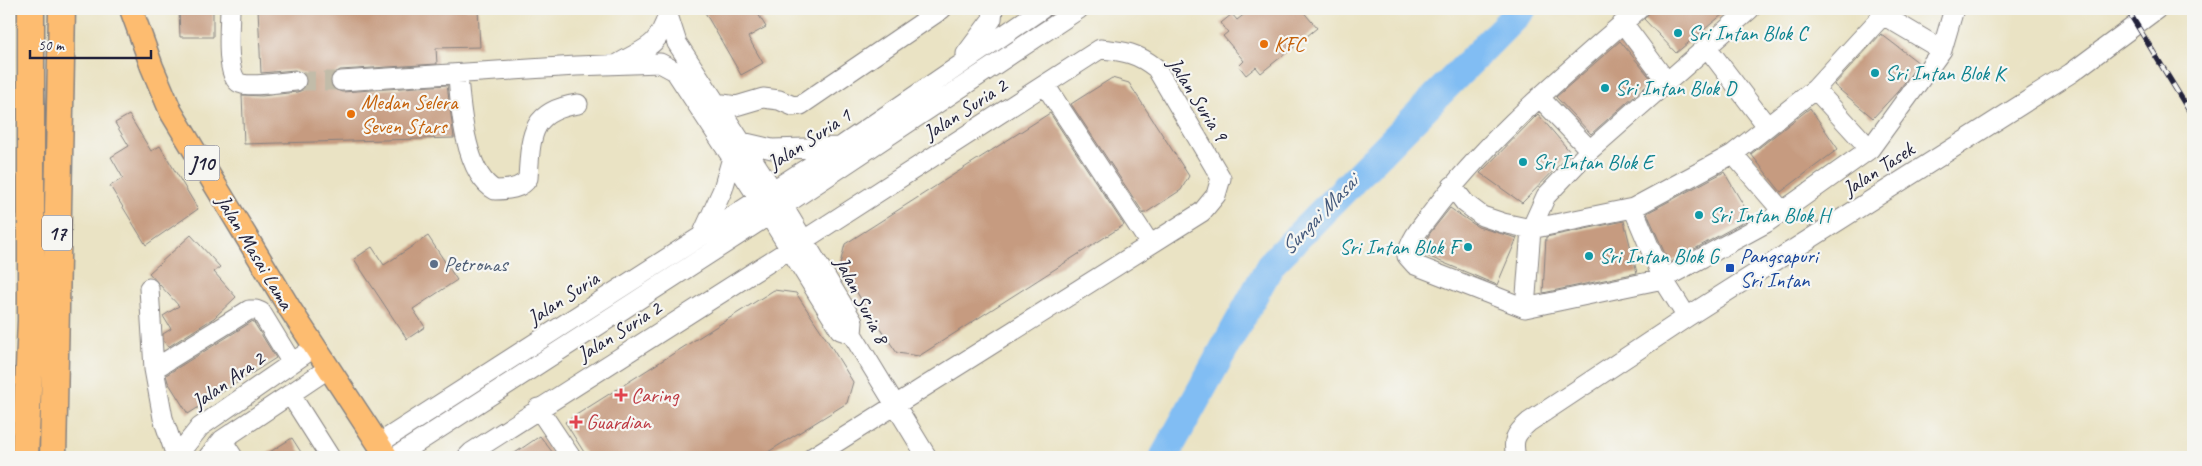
<svg xmlns="http://www.w3.org/2000/svg" width="2202" height="466" viewBox="0 0 2202 466" font-family="Caveat,sans-serif">
	<style>
		.lines { fill: none; stroke-linecap: round; stroke-linejoin: round }
		.river { stroke: #81bdf3; stroke-width: 29 }
		.building { fill: #c69b80 }
		.minor-tunnel { stroke: #c2bca9; stroke-width: 19; stroke-dasharray: 19 9; stroke-linecap: butt }
		.minor-casing { stroke: #868280; stroke-width: 21 }
		.major-casing { stroke: #868280; stroke-width: 25 }
		.highway-casing { stroke: #868280; stroke-width: 29 }
		.minor { stroke: #fff; stroke-width: 19 }
		.major { stroke: #fdbc70; stroke-width: 22 }
		.highway { stroke: #fdbc70; stroke-width: 26 }
		.rail-casing { stroke: #22223b; stroke-width: 5.5 }
		.rail { stroke: #f6f6f2; stroke-width: 4; stroke-dasharray: 11; stroke-linecap: butt }
		.culture-dot { fill: #0f9aa8; stroke: #f6f6f2; stroke-width: 2 }
		.food-dot { fill: #e8710a; stroke: #f6f6f2; stroke-width: 2 }
		.service-dot { fill: #5c6f8a; stroke: #f6f6f2; stroke-width: 2 }
		.transit-dot { fill: #1a4fb4; stroke: #f6f6f2; stroke-width: 2 }
		.health-dot { fill: #e0444e; stroke: #f6f6f2; stroke-width: 2 }
		.labels { text-anchor: middle; dominant-baseline: central; stroke-width: 4.5; stroke-linejoin: round; paint-order: stroke }
		.shield { fill: #f6f6f2; stroke: #626272; stroke-width: 1 }
		.shield-label { font-size: 20px; font-weight: bold; fill: #22223b }
		.culture-label { font-size: 21px; fill: #0d838f; stroke: #f6f6f2; text-anchor: start }
		.food-label { font-size: 21px; fill: #c56008; stroke: #f6f6f2; text-anchor: start }
		.street-label { font-size: 21px; fill: #22223b; stroke: #f6f6f2 }
		.transit-label { font-size: 21px; fill: #164399; stroke: #f6f6f2; text-anchor: start }
		.service-label { font-size: 21px; fill: #4e5e75; stroke: #f6f6f2; text-anchor: start }
		.health-label { font-size: 21px; fill: #be3a42; stroke: #f6f6f2; text-anchor: start }
		.water-label { font-size: 22px; font-style: italic; fill: #43587b; stroke: #f6f6f2 }
	</style>
	<rect width="100%" height="100%" fill="#f6f6f2"/>
	<filter id="ink" filterUnits="userSpaceOnUse"><feTurbulence type="fractalNoise" baseFrequency=".02" numOctaves="2"/><feDisplacementMap in="SourceGraphic" scale="10" xChannelSelector="R" yChannelSelector="G"/><feConvolveMatrix kernelMatrix="1 2 1 2 8 2 1 2 1" color-interpolation-filters="sRGB"/></filter>
	<filter id="wash" filterUnits="userSpaceOnUse"><feTurbulence type="fractalNoise" baseFrequency=".0096" numOctaves="4" result="noise"/><feDisplacementMap in="SourceGraphic" scale="20" xChannelSelector="R" yChannelSelector="G"/><feGaussianBlur stdDeviation="1.12" result="paint"/><feColorMatrix in="noise" values="0 0 0 0 0 0 0 0 0 0 0 0 0 0 0 0 0 1.4 0 .05"/><feComposite in="paint" operator="in"/></filter>
	<g filter="url(#wash)">
		<rect width="100%" height="100%" fill="#eae3c4"/>
		<g class="lines">
			<path class="river" d="M1164 457 1271 264 1522 9"/>
		</g>
		<g id="blocks">
			<path class="building" d="M179 9H213V37H180Z
				M258 9H478L480 47 436 48 437 64 340 70 331 76 330 81 332 88 342 92 447 85 454 138 244 144 242 95 262 96 297 92 303 90 307 80 305 74 295 70 261 73Z
				M703 9H755L766 27 748 37 763 63 741 75Z
				M1251 9H1301L1317 28 1261 73 1256 67 1246 75 1239 66 1244 61 1223 36 1228 32 1221 23 1232 14 1237 20Z
				M1650 9H1729L1676 53 1644 19 1649 13Z
				M1881 34 1919 63 1899 90 1873 118 1834 85Z
				M1620 41 1652 80 1591 134 1556 97Z
				M1112 78 1129 83 1189 176 1181 190 1144 214 1071 104Z
				M1810 108 1838 149 1781 192 1751 154Z
				M1050 113 1124 225 919 356 897 353 865 306 840 264 845 244Z
				M1538 114 1571 153 1522 203 1480 173Z
				M129 115 151 151 160 146 198 209 146 245 110 186 123 178 111 157 129 146 115 123Z
				M1724 172 1751 218 1669 263 1647 213Z
				M1450 208 1478 227 1517 238 1497 285 1420 253 1430 233Z
				M1624 221 1637 273 1543 293 1546 237Z
				M191 235 220 267 214 272 236 297 214 318 168 347 163 340V334L171 329 163 316 179 306 149 273Z
				M428 236 457 280 413 309 425 327 407 339 354 259 372 247 384 265Z
				M774 290 796 293 827 340 853 382 847 403 760 457H587L565 422Z
				M253 321 276 358 188 414 168 382 166 375Z
				M540 436 556 457H509Z
				M292 438 304 457H262Z"/>
		</g>
	</g>
	<g filter="url(#ink)">
		<use href="#blocks" fill-opacity="0" stroke="#868280" stroke-width="1"/>
		<g class="lines">
			<path class="minor-tunnel" d="M296 81H341"/>
			<g class="minor-casing">
				<path id="minor" d="M230 9C230 24 224 81 242 84 255 87 282 82 296 81
					M668 9V15L677 43 783 206 853 322 852 334 927 457
					M1639 9C1567 73 1489 136 1431 214 1421 227 1410 239 1407 256L1415 265 1525 308 1663 279 1766 223 1870 149 1942 50 1954 9
					M1883 15 1942 50
					M1623 23 1667 82
					M1706 46 1767 126
					M966 54 992 19 993 9
					M618 64C648 46 656 49 668 15
					M458 75C460 106 465 174 495 190 507 190 522 189 528 178 531 137 529 111 578 104
					M341 81 576 66 660 63 675 71 759 199 840 330 852 334
					M1045 85 1150 244
					M1815 89 1870 149
					M1539 97 1590 150
					M716 103 736 106 763 98 779 100 793 106 801 105 942 9
					M742 142 772 149 839 147
					M1733 154 1783 212
					M1452 186 1465 203 1482 216 1503 223 1531 229 1633 208 1733 154 1815 89 1883 15 1885 9
					M1633 208 1663 279 1687 317
					M702 235 723 189 732 158
					M804 240 1100 49C1124 51 1137 53 1156 68L1221 178 1216 195 1202 212 813 457
					M149 288 154 369 163 418 176 456
					M1525 308 1531 229 1546 196 1590 150 1750 9
					M154 369 249 310H256L261 312 292 363
					M290 394 330 457
					M538 408 571 457
					M222 440 233 457
					M378 444 840 147 1042 9
					M176 457 200 427 315 347
					M208 457 222 440 329 368
					M395 457 783 206 1079 9
					M467 457 472 452 790 249
					M1516 457C1512 440 1515 434 1529 422L1687 317 2071 73 2157 9"/>
			</g>
			<g class="major-casing">
				<path id="major" d="M131 9 152 67 171 112 290 309 387 457"/>
			</g>
			<g class="highway-casing">
				<path id="highway" d="M25 457 31 321V9
					M53 457 62 9"/>
			</g>
			<use href="#minor" class="minor"/>
			<use href="#major" class="major"/>
			<use href="#highway" class="highway"/>
			<g class="rail-casing">
				<path id="rail" d="M2127 9 2193 117"/>
			</g>
			<use href="#rail" class="rail"/>
		</g>
	</g>
	<g class="culture-dot">
		<circle cx="1678" cy="33" r="5"/>
		<circle cx="1875" cy="73" r="5"/>
		<circle cx="1605" cy="88" r="5"/>
		<circle cx="1523" cy="162" r="5"/>
		<circle cx="1699" cy="215" r="5"/>
		<circle cx="1468" cy="247" r="5"/>
		<circle cx="1589" cy="256" r="5"/>
	</g>
	<g class="food-dot">
		<circle cx="1264" cy="44" r="5"/>
		<circle cx="351" cy="114" r="5"/>
	</g>
	<circle class="service-dot" cx="434" cy="264" r="5"/>
	<rect class="transit-dot" x="1725" y="263" width="10" height="10" rx="2.5"/>
	<g class="health-dot">
		<path d="M618.5 387.5h5v5h5v5h-5v5h-5v-5h-5v-5h5z"/>
		<path d="M573.5 414.5h5v5h5v5h-5v5h-5v-5h-5v-5h5z"/>
	</g>
	<g class="labels">
		<g class="shield">
			<rect x="184.5" y="145.5" width="35" height="35" rx="4"/>
			<rect x="42" y="215.5" width="30" height="35" rx="4"/>
		</g>
		<g class="shield-label">
			<text x="202" y="163">J10</text>
			<text x="57" y="233">17</text>
		</g>
		<g class="culture-label">
			<text x="1688" y="33">Sri Intan Blok C</text>
			<text x="1885" y="73">Sri Intan Blok K</text>
			<text x="1615" y="88">Sri Intan Blok D</text>
			<text x="1533" y="162">Sri Intan Blok E</text>
			<text x="1709" y="215">Sri Intan Blok H</text>
			<text x="1458" y="247" text-anchor="end">Sri Intan Blok F</text>
			<text x="1599" y="256">Sri Intan Blok G</text>
		</g>
		<g class="food-label">
			<text x="1274" y="44">KFC</text>
			<text x="361" y="102">Medan Selera<tspan x="361" dy="24">Seven Stars</tspan></text>
		</g>
		<g class="street-label">
			<text transform="translate(1198 99) rotate(58)">Jalan Suria 9</text>
			<text transform="translate(965 109) rotate(-33)">Jalan Suria 2</text>
			<text transform="translate(809 139) rotate(-33)">Jalan Suria 1</text>
			<text transform="translate(1878 169) rotate(-33)">Jalan Tasek</text>
			<text transform="translate(255 252) rotate(59)">Jalan Masai Lama</text>
			<text transform="translate(563 298) rotate(-33)">Jalan Suria</text>
			<text transform="translate(862 300) rotate(63)">Jalan Suria 8</text>
			<text transform="translate(619 331) rotate(-32)">Jalan Suria 2</text>
			<text transform="translate(228 380) rotate(-35)">Jalan Ara 2</text>
		</g>
		<g class="transit-label">
			<text x="1740" y="256">Pangsapuri<tspan x="1740" dy="24">Sri Intan</tspan></text>
		</g>
		<g class="service-label">
			<text x="444" y="264">Petronas</text>
		</g>
		<g class="health-label">
			<text x="631" y="395">Caring</text>
			<text x="586" y="422">Guardian</text>
		</g>
		<g class="water-label">
			<text transform="translate(1319 215) rotate(-46)">Sungai Masai</text>
		</g>
	</g>
	<rect width="2202" height="466" fill="none" stroke="#f6f6f2" stroke-width="30"/>
	<path d="M30 50v8h121v-8" fill="none" stroke="#22223b" stroke-width="2.5"/>
	<text x="38" y="50" font-size="15" fill="#22223b" stroke="#f6f6f2" stroke-width="4" paint-order="stroke">50 m</text>
</svg>
